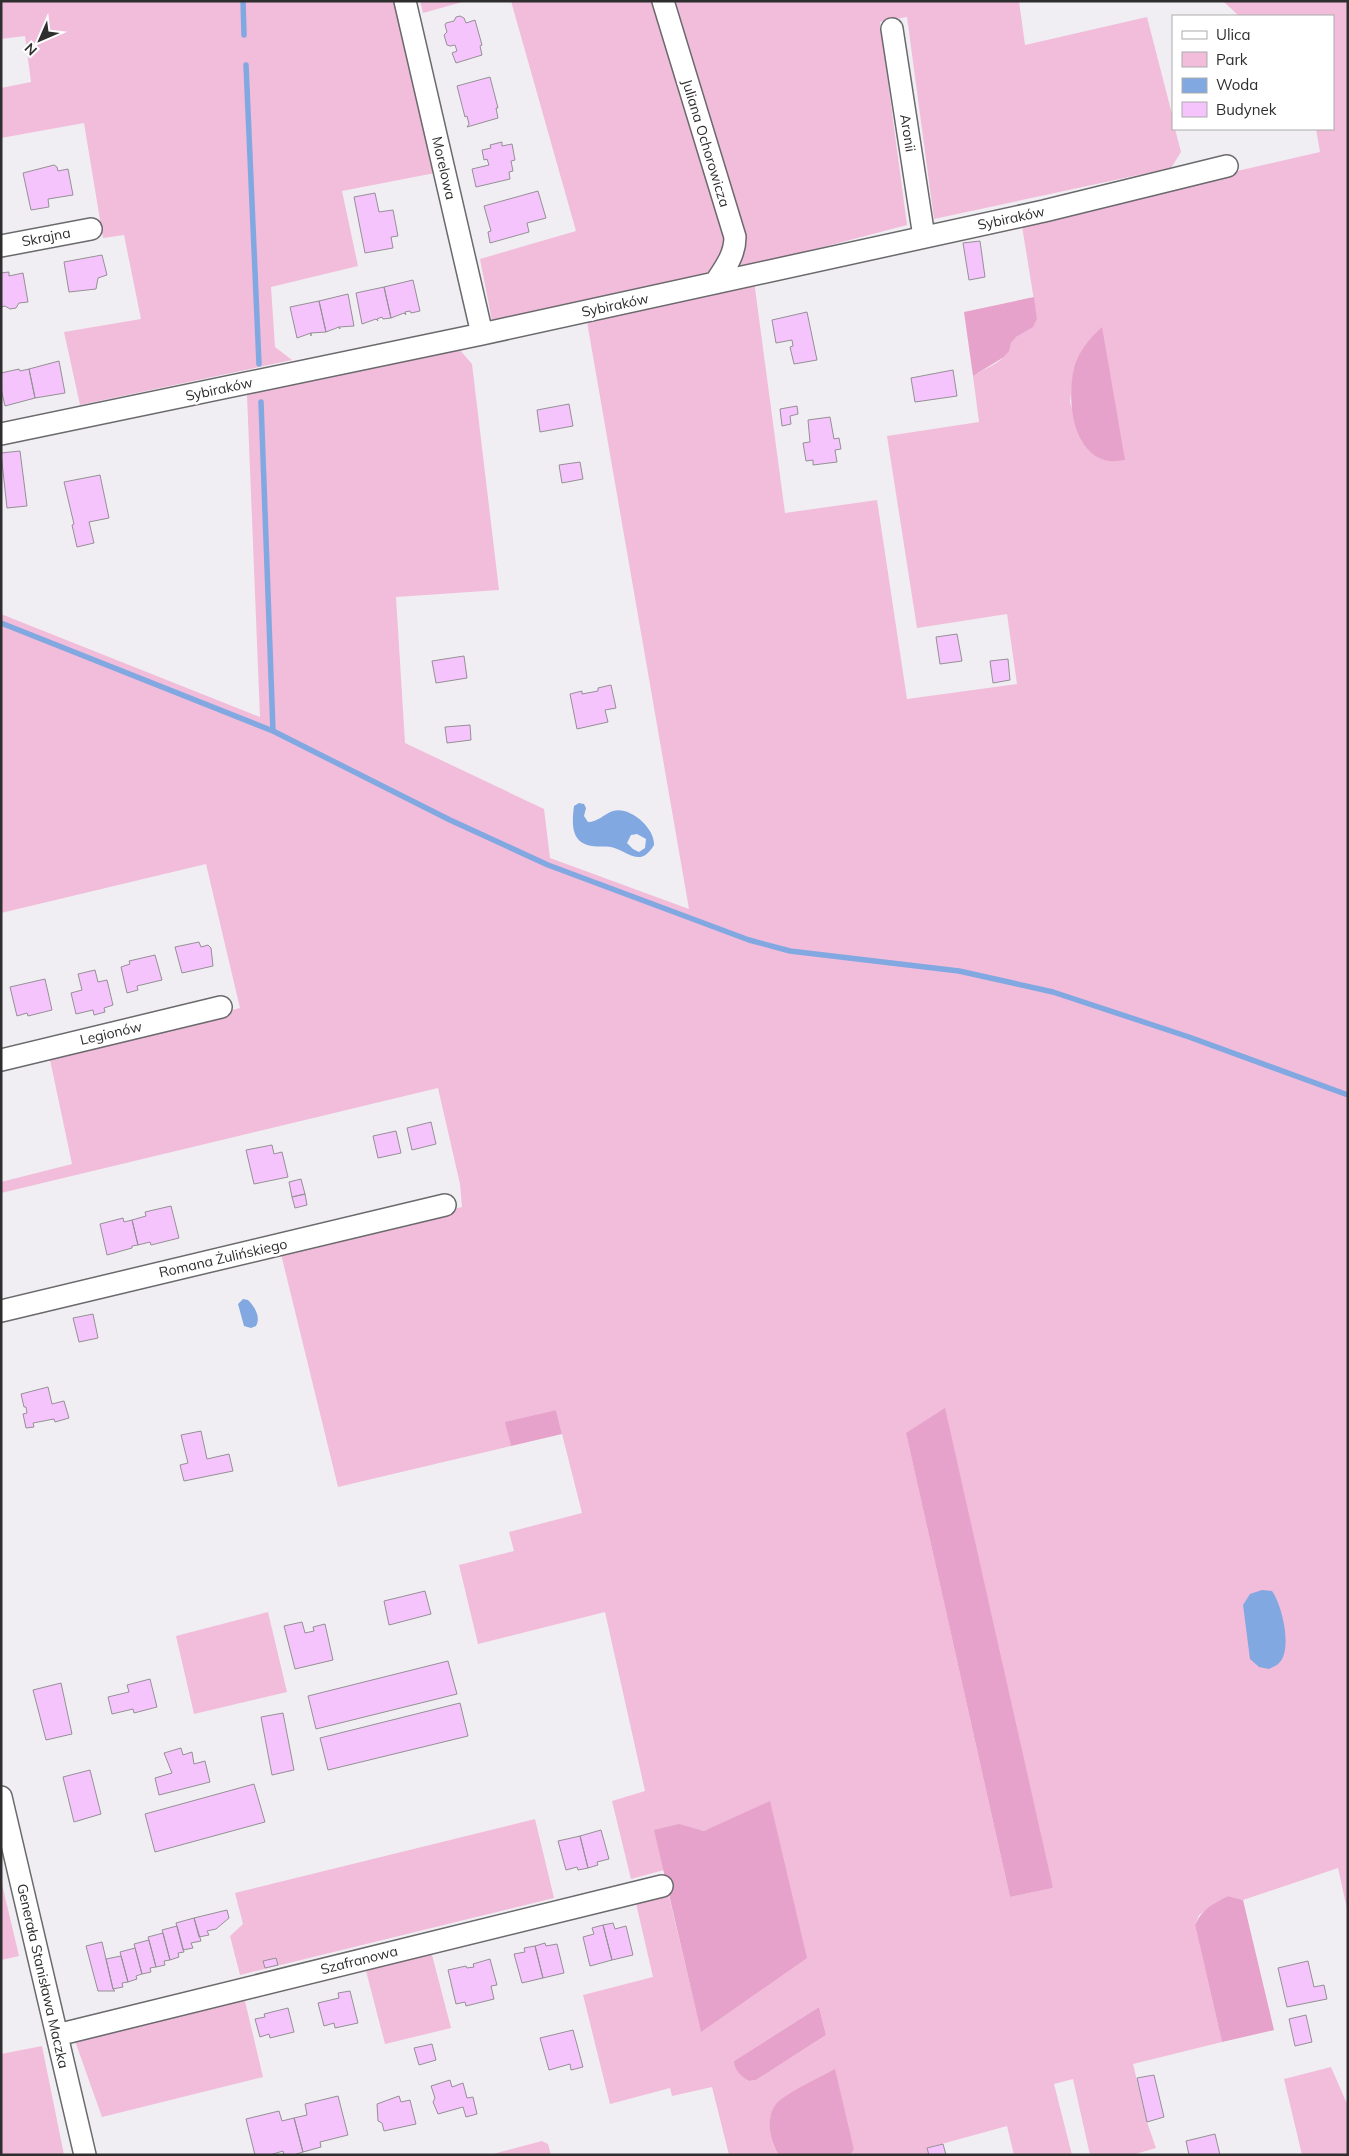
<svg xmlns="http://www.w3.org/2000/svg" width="1349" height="2156" viewBox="0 0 1349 2156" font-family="Mulish,sans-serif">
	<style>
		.green { fill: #f1bddb; fill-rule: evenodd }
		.forest { fill: #e6a2ca }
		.water { fill: #82a8e1; fill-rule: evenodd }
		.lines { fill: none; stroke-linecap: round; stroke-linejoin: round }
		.stream { stroke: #82a8e1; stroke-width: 5.5 }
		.building { fill: #f6c4fd; stroke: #949194 }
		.minor-casing { stroke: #6a696c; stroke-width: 24 }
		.minor { stroke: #fff; stroke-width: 21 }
		.labels { text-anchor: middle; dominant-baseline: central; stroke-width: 5; stroke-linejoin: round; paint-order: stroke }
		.street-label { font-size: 14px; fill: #2e2e2f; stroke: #fff }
	</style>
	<rect width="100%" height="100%" fill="#f0eef2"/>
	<path class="green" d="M1 1H394L435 173 342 191 358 266 271 287 275 347 292 360 80 405 64 332 141 319 124 235 103 238 84 123 1 138V88L31 82 25 36 1 39Z
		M420 1H466L423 13Z
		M511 1H655L728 237 725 254 708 280 492 321 480 259 576 231Z
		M671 1H1019L1025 45 1147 17 1173 118V129H1175L1181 152 1171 168 934 219 907 17 880 22 907 225 728 272 745 243Z
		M1223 1H1348V1913L1338 1868 1243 1900 1228 1896 1199 1915 1195 1925 1222 2042 1133 2064 1147 2122 1156 2148 1132 2155H1090L1073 2079 1054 2084 1072 2155H1014L1007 2126 927 2148 929 2155H850L854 2150 770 2117C770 2131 770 2143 779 2155H729L712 2087 672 2096 670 2088 610 2104 583 1995 653 1977 635 1899 668 1892 701 2031 755 1994 718 1826 704 1831 692 1828 655 1830 664 1870 631 1879 612 1801 645 1791 605 1612 478 1644 459 1565 514 1551 509 1532 582 1513 556 1410 506 1422 511 1446 338 1487 280 1250 462 1207 460 1184 438 1088 1 1193V1182L72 1164 49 1055 240 1008 206 864 1 913V614L260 717 247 395 281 382 459 349 472 364 499 590 396 597 405 743 544 809 550 858 689 909 586 316 754 281 785 513 877 500 907 699 1017 684 1007 614 917 628 887 436 979 422 973 376C982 370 996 365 1004 357 1010 351 1009 342 1016 337 1025 330 1032 329 1037 319L1022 226 1198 180 1320 152 1316 129H1333V16H1239ZM1074 368 1082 442 1070 402ZM906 1433 1053 1888 1010 1897ZM819 2007 826 2035 756 2080 749 2081 734 2061Z
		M268 1612 287 1692 194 1714 176 1636Z
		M535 1819 554 1898 240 1975 230 1936 243 1924 235 1893Z
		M1 1880 19 1956 1 1960Z
		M431 1951 451 2028 385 2044 365 1967Z
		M244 1997 263 2077 102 2117 75 2041Z
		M42 2046 64 2155H1V2054Z
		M1331 2067 1348 2106V2155H1302L1284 2079Z
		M542 2141 548 2144 551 2155H489Z"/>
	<path class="forest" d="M1034 297 1037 319 1033 327 1016 337 1011 343 1009 351 1004 357 973 376 964 312Z
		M1102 327 1125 460C1120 460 1114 462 1109 461 1071 454 1067 398 1074 368 1079 351 1089 339 1102 327Z
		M945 1408 1053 1888 1010 1897 906 1433Z
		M556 1410 562 1434 511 1446 505 1422Z
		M770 1801 807 1958 701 2032 654 1830 679 1824 704 1831Z
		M1228 1896 1243 1900 1274 2030 1222 2042 1195 1925C1202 1909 1213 1904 1228 1896Z
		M819 2007 826 2035 756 2080 749 2081C742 2077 734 2070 734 2061Z
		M835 2069 854 2150 850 2155H779C769 2141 764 2113 780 2100 796 2088 817 2079 835 2069Z"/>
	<path class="water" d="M579 803 584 804 586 808 584 816 588 822C598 822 604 814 613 811 630 806 655 828 654 845 640 868 630 852 611 847 605 846 598 847 592 846 570 843 572 822 574 806ZM637 834 646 839 645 848 639 852 633 849 627 843 631 835Z
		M243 1299 248 1300C255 1307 261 1317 256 1326L251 1328 244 1326 238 1304Z
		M1262 1590 1272 1591C1282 1605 1293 1649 1279 1663 1277 1666 1272 1667 1269 1669L1259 1667 1250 1659 1243 1605 1250 1594Z"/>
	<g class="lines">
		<path class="stream" d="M243 1 244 35
			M246 65 259 364
			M261 402 273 731
			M1 623 273 731 450 820 548 865 749 940 790 951 959 971 1053 992 1189 1037 1348 1095"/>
	</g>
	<path class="building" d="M460 16 464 18 466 23 475 20 482 45 480 46 482 55 456 63 452 53 457 51 455 45 450 46 447 45 444 35 447 32 445 25 446 23 454 21 456 17Z
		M490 77 498 108H496L498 118 467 127 469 124 467 116 465 117 457 86Z
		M502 142V146L512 144 515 160 511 161 513 171 509 172 510 179 476 187 472 169 489 165 487 159 484 160 482 150 491 148 490 145Z
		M54 165 57 167 58 171 68 169 73 195 48 199 49 207 31 210 23 173Z
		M538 191 546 218 527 223 529 232 490 243 488 232 491 231 484 206Z
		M375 193 379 212 393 210 398 236 391 237 393 248 365 253 354 197Z
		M980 241 985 277 969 280 963 243Z
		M102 255 107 275 98 278 96 289 69 292 64 262Z
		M9 272V276L23 273 28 302 19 303 16 308 10 309 5 306 1 307V273Z
		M413 280 420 311 411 313 410 311 405 312 406 315 404 313 391 318 384 287Z
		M384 287 391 318 383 319 382 317 377 319 378 321 376 319 362 324 356 293Z
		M348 294 354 326 339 327 340 329 339 327 326 332 319 301Z
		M319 301 326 332 311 333V336V333L297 338 290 307Z
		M807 312 817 360 794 364 790 347 793 346 792 340 776 343 772 320Z
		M59 361 65 393 35 398 29 369Z
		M19 369 20 371 29 369 35 398 5 406 1 389V373Z
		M953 370 957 396 915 402 911 378Z
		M569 404 573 426 540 432 537 410Z
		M797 406 798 414 790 416 791 424 782 426 780 409Z
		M830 417 834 439 839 438 841 449 835 450 837 462 813 465V460L806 461 803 443 810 442 808 420Z
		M20 451 27 506 7 508 1 453Z
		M580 462 583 479 562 483 559 465Z
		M100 475 109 518 89 522 94 543 77 547 72 525 74 524 64 482Z
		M957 634 962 661 940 664 936 637Z
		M464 656 467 678 436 683 432 661Z
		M1008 659 1010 680 993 683 990 661Z
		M611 685 616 708 605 710 608 722 577 729 570 694 582 691V694L598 691V688Z
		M470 725 471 740 447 743 445 727Z
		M199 942 201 947 208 945 211 948 213 966 182 973 175 947Z
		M155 955 162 980 137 986 138 990 127 993 121 967 130 964 129 961Z
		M95 970 98 982 107 980 113 1005 104 1008 105 1012 94 1015 93 1010 76 1014 71 993 82 990 78 974Z
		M45 979 52 1010 28 1016 27 1013 17 1016 10 987Z
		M431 1122 436 1144 412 1150 407 1128Z
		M396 1131 401 1153 378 1158 373 1136Z
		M272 1145 274 1154 282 1152 288 1177 254 1184 246 1150Z
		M301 1179 305 1194 292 1197 289 1182Z
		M305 1194 307 1205 295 1208 292 1197Z
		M171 1206 179 1238 151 1245 150 1242 138 1245 132 1220 146 1216 145 1212Z
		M123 1218 124 1222 132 1220 138 1245 132 1246V1248L107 1255 100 1224Z
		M93 1314 98 1338 79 1342 73 1318Z
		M48 1387 52 1404 64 1401 69 1418 55 1422 54 1419 33 1423 34 1427 26 1428 23 1414 27 1413 26 1407H24L21 1394Z
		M201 1431 207 1459 229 1454 233 1471 184 1481 180 1465 188 1463 181 1435Z
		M425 1591 431 1614 389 1625 384 1601Z
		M302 1622 305 1633 314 1631 313 1627 325 1624 333 1660 295 1669 284 1626Z
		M448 1661 457 1694 316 1729 308 1696Z
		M150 1679 157 1707 134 1713 133 1709 112 1714 108 1697 129 1692 127 1685Z
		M61 1683 72 1734 46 1740 33 1690Z
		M460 1703 468 1736 328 1770 320 1738Z
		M283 1713 294 1770 272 1775 261 1717Z
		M181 1748 183 1755 192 1752 194 1764 205 1761 210 1782 159 1795 155 1778 172 1773 164 1753Z
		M90 1770 101 1814 74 1822 63 1777Z
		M254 1784 265 1822 155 1852 145 1814Z
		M601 1830 609 1859 597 1862 598 1865 588 1868 580 1836Z
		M580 1836 588 1868 578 1870 577 1867 566 1870 558 1841Z
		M227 1910 229 1918 216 1929 207 1931 209 1935 199 1937 194 1918Z
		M194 1918 201 1941 191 1943 193 1948 183 1950 176 1923Z
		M613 1923 615 1929 626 1926 633 1955 612 1960 603 1925Z
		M603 1925 612 1960 590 1966 583 1937 594 1934 592 1928Z
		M177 1926 184 1952 178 1953 179 1957 170 1960 162 1930Z
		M163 1933 170 1960 164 1961 165 1965 156 1967 148 1937Z
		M149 1940 156 1967 150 1968 151 1972 142 1974 134 1944Z
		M102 1942 113 1989 115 1991H98L86 1946Z
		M545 1943 546 1946 557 1944 564 1973 543 1978 535 1946Z
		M535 1946 543 1978 522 1983 514 1954 525 1952 524 1948Z
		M135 1948 142 1974 136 1976 137 1979 128 1982 120 1952Z
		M121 1956 128 1982 122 1983 123 1987 113 1989 106 1959Z
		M276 1958 278 1965 265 1968 263 1961Z
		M490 1959 497 1985 491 1986 494 1999 466 2006 465 2002 456 2004 448 1970 466 1966 467 1968 474 1967 473 1964Z
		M1308 1961 1314 1987 1324 1985 1327 1999 1287 2007 1278 1968Z
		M350 1991 358 2023 335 2028 334 2023 324 2026 318 2003 339 1998 338 1993Z
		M288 2008 294 2032 270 2038 269 2034 260 2037 255 2019 265 2017 264 2014Z
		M1306 2015 1312 2042 1295 2046 1289 2019Z
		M573 2030 583 2067 571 2070 570 2064 549 2070 540 2038Z
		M432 2044 436 2060 419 2065 414 2048Z
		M1154 2075 1164 2117 1147 2122 1137 2078Z
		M450 2080 452 2087 463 2083 467 2098 473 2097 477 2114 466 2117 463 2107 438 2114 433 2102 435 2098 431 2086Z
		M338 2096 348 2135 320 2142 321 2147 303 2152 294 2118 307 2115 305 2104Z
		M399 2096 401 2102 410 2100 416 2124 384 2131 382 2123 378 2121 377 2104Z
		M279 2111 282 2121 294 2118 303 2152 293 2155H284L283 2151 270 2155H255L246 2119Z
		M1215 2134 1220 2155H1189L1186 2141Z
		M943 2144 946 2155H929L927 2148Z"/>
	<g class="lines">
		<g class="minor-casing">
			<path id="minor" d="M405 1 482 334
				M663 1 735 237C735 255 725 268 715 283
				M892 29 924 237
				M1 246 91 229
				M1 434 482 334 1044 211 1227 166
				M1 1060 221 1007
				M1 1311 445 1205
				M1 1797 85 2155
				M57 2035 662 1886"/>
		</g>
		<use href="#minor" class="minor"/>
	</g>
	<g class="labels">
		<g class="street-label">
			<text transform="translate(908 133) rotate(81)">Aronii</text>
			<text transform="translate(706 143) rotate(73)">Juliana Ochorowicza</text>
			<text transform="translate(444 168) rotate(77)">Morelowa</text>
			<text transform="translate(1011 218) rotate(-12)">Sybiraków</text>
			<text transform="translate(46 237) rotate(-11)">Skrajna</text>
			<text transform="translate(615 305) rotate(-12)">Sybiraków</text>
			<text transform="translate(219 389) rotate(-12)">Sybiraków</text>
			<text transform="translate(111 1033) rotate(-13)">Legionów</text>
			<text transform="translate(223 1258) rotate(-13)">Romana Żulińskiego</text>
			<text transform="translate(359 1960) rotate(-14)">Szafranowa</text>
			<text transform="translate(43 1976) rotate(77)">Generała Stanisława Maczka</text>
		</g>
	</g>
	<rect width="1349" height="2156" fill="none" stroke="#2e2e2f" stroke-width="5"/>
	<rect x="1172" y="15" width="162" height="115" fill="#ffffff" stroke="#ababac"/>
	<rect x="1182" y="31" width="25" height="8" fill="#ffffff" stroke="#ababac"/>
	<text x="1216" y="40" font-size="15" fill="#2e2e2f">Ulica</text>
	<rect x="1182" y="52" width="25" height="15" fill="#f1bddb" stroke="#ababac"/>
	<text x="1216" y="65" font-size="15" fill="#2e2e2f">Park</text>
	<rect x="1182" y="78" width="25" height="15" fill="#82a8e1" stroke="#ababac"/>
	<text x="1216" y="90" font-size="15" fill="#2e2e2f">Woda</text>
	<rect x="1182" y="102" width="25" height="15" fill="#f6c4fd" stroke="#ababac"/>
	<text x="1216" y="115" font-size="15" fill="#2e2e2f">Budynek</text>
	<g transform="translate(40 40) rotate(225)" stroke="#ffffff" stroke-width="4" paint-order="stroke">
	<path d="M0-4L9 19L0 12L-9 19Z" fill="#2e2e2f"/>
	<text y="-8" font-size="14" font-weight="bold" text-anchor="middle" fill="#2e2e2f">N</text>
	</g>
</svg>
